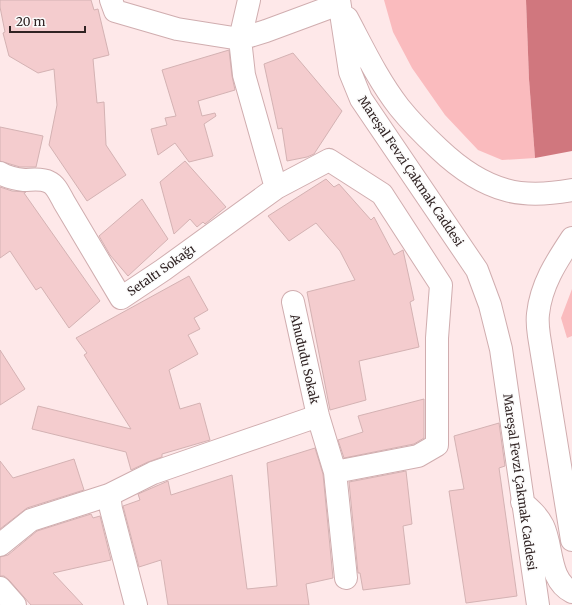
<svg xmlns="http://www.w3.org/2000/svg" width="572" height="605" viewBox="0 0 572 605" font-family="Merriweather,serif">
	<style>
		.green { fill: #fabbbe }
		.water { fill: #d0777e }
		.building { fill: #f4ccce; stroke: #d4b2b3 }
		.lines { fill: none; stroke-linecap: round; stroke-linejoin: round }
		.minor-casing { stroke: #d0adaf; stroke-width: 24 }
		.major-casing { stroke: #d0adaf; stroke-width: 24 }
		.minor { stroke: #fff; stroke-width: 22 }
		.major { stroke: #fff; stroke-width: 22 }
		.labels { text-anchor: middle; dominant-baseline: central; stroke-width: 3; stroke-linejoin: round; paint-order: stroke }
		.street-label { font-size: 12px; fill: #302323; stroke: #fbfbfb }
	</style>
	<rect width="100%" height="100%" fill="#fee8e9"/>
	<path class="green" d="M384 0H526L529 79 535 158 502 160 478 150 445 115 412 68 393 32Z
		M572 289V336L567 338 561 318Z"/>
	<path class="water" d="M526 0H572V151L535 158 529 79Z"/>
	<path class="building" d="M0 0H91L94 10 98 9 109 55 93 59 97 103 104 102 106 145 126 175 87 201 49 145 57 105 54 69 38 73 9 56 3 33 5 32 0 7Z
		M229 50 232 76 235 90 198 101 202 116 215 113 216 116 204 124 213 156 189 162 175 143 158 155 151 129 167 125 165 118 176 116 162 70Z
		M293 53 342 111 314 154 307 157 287 161 282 128 278 129 264 64Z
		M0 127 43 136 36 167H20L0 161Z
		M185 161 226 207 205 224 203 222 197 227 190 219 174 234 160 182Z
		M326 179 334 187 339 184 371 220 374 217 394 255 403 250 414 300 410 302 419 347 359 361 366 400 330 410 307 292 355 280 340 251 316 223 289 241 268 216Z
		M0 187 12 191 26 192 24 193 100 301 69 328 41 287 36 290 10 251 0 258Z
		M142 199 168 239 128 276 110 255 99 236Z
		M189 276 208 310 194 318 200 329 188 335 198 354 169 370 180 409 200 403 210 440 162 454V457L148 462 131 470 126 452 32 429 38 406 131 429 84 355 87 353 76 338Z
		M0 350 25 389 0 405Z
		M424 399V438L414 444 344 458 338 440 363 432 358 416Z
		M499 423 505 466 499 468 517 596 466 603 449 491 464 489 454 436Z
		M315 448 323 474 333 578 306 584 309 605H168L161 560 139 567 123 506 140 500 138 494 168 481 171 495 232 475 247 589 277 586 267 463Z
		M74 459 84 490 27 508 0 529V461L13 478Z
		M406 471 412 524 403 526 410 584 363 590 360 573H358L349 482Z
		M91 514 93 518 100 516 111 560 53 573 83 605H31L9 580 4 576H0V557L8 555 37 531Z"/>
	<g class="lines">
		<g class="minor-casing">
			<path id="minor" d="M111 0 115 11 177 29 240 39 266 31 339 4
				M249 0 240 39 244 75 276 188 329 160 382 194 441 285 437 338V445L418 456 335 472 318 416 293 302
				M0 173C7 177 15 179 24 180 32 180 41 178 49 182 56 185 60 195 64 202L121 298 163 270 276 188
				M335 472 346 578
				M109 495 111 509 136 605
				M0 545 31 520 109 495 153 473 318 416
				M0 588 15 605"/>
		</g>
		<g class="major-casing">
			<path id="major" d="M339 0 350 72 361 99 477 270 490 305 501 349 538 605
				M347 18C363 48 378 80 399 107 411 122 425 136 439 149 458 167 480 183 506 190 527 196 550 194 572 190
				M572 238C556 262 541 285 538 314 537 322 538 329 539 336L572 540
				M522 502C530 509 538 516 543 526 553 547 548 580 572 592"/>
		</g>
		<use href="#minor" class="minor"/>
		<use href="#major" class="major"/>
	</g>
	<g class="labels">
		<g class="street-label">
			<text transform="translate(411 171) rotate(56)">Mareşal Fevzi Çakmak Caddesi</text>
			<text transform="translate(161 270) rotate(-35)">Setaltı Sokağı</text>
			<text transform="translate(305 359) rotate(77)">Ahududu Sokak</text>
			<text transform="translate(520 482) rotate(82)">Mareşal Fevzi Çakmak Caddesi</text>
		</g>
	</g>
	<path d="M10 26v6h75v-6" fill="none" stroke="#302323" stroke-width="2"/>
	<text x="16" y="26" font-size="12" fill="#302323" stroke="#fbfbfb" stroke-width="3" paint-order="stroke">20 m</text>
</svg>
